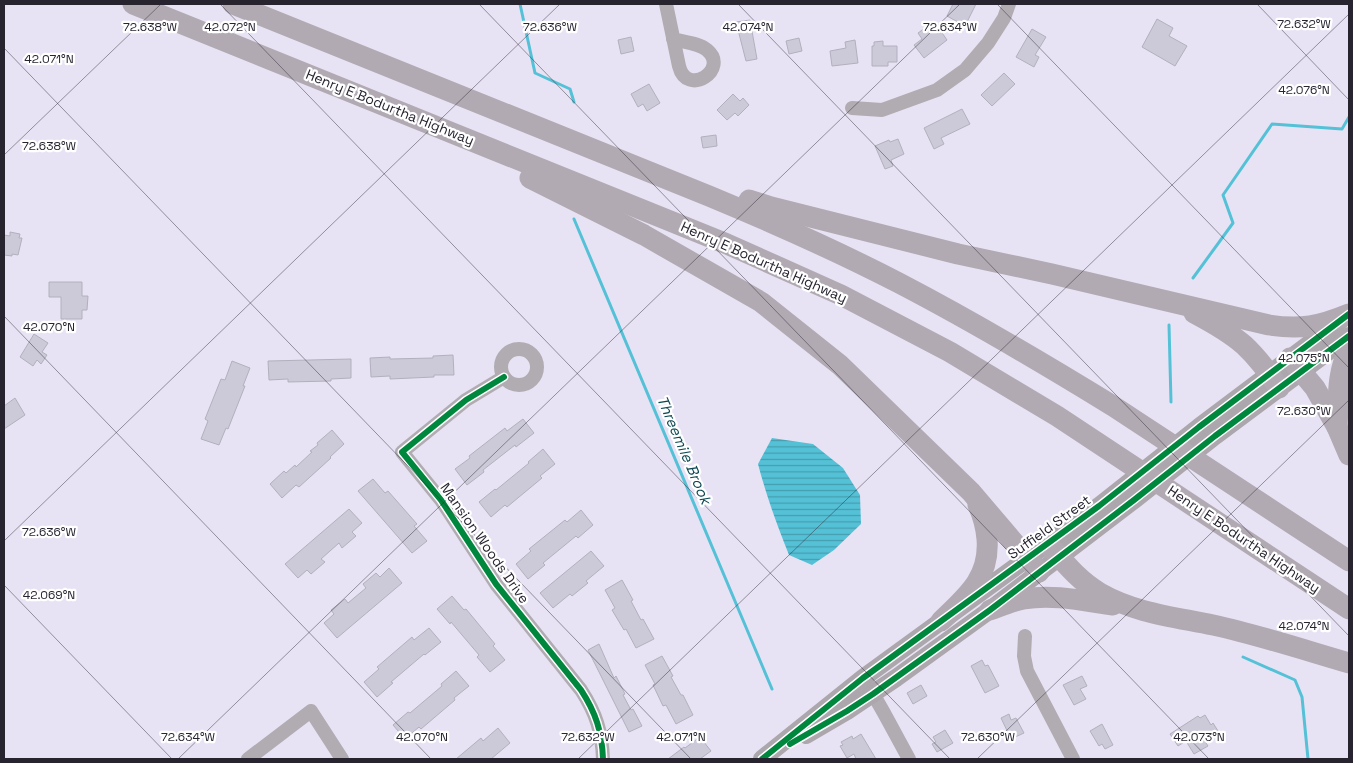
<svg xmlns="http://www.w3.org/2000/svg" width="1353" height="763" font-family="'Space Grotesk',sans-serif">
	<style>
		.water { fill: url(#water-rules) }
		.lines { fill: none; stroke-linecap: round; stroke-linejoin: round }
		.stream { stroke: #55c1d7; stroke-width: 3 }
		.building { fill: #cccad8; stroke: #b2b0be }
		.minor { stroke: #b1acb2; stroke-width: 14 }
		.major { stroke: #aca6ad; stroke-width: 18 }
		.highway { stroke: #b1aab3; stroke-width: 21 }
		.cycleway-casing { stroke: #fff; stroke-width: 9 }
		.cycleway { stroke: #00873e; stroke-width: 6 }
		.ticks { fill: none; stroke: #272430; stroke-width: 1; stroke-opacity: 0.45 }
		.labels { text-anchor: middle; stroke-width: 4.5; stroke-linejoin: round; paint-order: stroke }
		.street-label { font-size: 14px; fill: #272430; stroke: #fff }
		.water-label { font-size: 15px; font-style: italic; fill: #0c4952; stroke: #fff }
		.ticks-label { font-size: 12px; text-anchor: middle; fill: #272430; stroke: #fff; stroke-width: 4.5; stroke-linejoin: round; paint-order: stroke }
	</style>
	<defs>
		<pattern id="water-rules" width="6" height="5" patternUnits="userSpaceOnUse" patternTransform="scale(1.25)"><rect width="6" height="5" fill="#55c1d7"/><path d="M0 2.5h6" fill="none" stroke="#469daf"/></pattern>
	</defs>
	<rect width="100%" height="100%" fill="#e8e3f4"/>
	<path class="water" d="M772,438l41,6 30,24 17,27 1,29 -27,26 -22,15 -23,-10c-12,-30 -23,-60 -31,-91z"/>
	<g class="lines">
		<g class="stream">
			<polyline points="520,4 535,73 570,89 574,102"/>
			<polyline points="574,219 772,689"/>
			<polyline points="1193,278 1233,223 1223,195 1272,124 1342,129 1349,117"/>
			<polyline points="1169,325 1171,402"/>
			<polyline points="1243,657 1295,680 1302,697 1308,759"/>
		</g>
	</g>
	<g class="building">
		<polygon points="953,4 976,4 965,26 947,16"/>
		<polygon points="1157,19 1173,28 1169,36 1187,46 1175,66 1142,47"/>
		<polygon points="750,20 757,59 746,61 736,22"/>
		<polygon points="928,26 932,31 938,27 947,40 924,58 914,45 922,39 918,33"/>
		<polygon points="1032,29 1046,37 1035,55 1039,57 1034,67 1016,57"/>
		<polygon points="631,37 634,51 621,54 618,40"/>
		<polygon points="799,38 802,51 789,54 786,41"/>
		<polygon points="855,40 858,63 832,66 830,51 846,48 845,42"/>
		<polygon points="883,41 883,46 897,46 897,62 888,62 888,66 872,66 872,46 874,46 874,42"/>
		<polygon points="1004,73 1015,84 992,106 981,95"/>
		<polygon points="649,84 660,103 647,111 643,104 638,107 631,94"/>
		<polygon points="733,94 740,101 743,98 749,105 738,116 735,113 727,120 717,110"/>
		<polygon points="962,109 970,124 941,138 944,144 934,149 924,128"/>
		<polygon points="716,135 717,146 703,148 701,137"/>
		<polygon points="898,139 904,154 891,160 893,166 885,169 875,146 889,140 890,142"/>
		<polygon points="10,232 20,234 19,238 22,238 18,255 12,254 12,256 4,255 4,235 10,236"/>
		<polygon points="49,282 82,282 82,296 88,296 87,310 82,310 82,319 61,319 61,297 49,297"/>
		<polygon points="34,334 48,343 42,352 47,355 41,364 37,360 33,366 20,357"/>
		<polygon points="453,355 454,375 434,375 434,377 390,379 390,376 371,377 370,358 390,357 390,359 433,358 433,356"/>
		<polygon points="351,359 351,378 331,379 331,381 288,382 288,379 269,380 268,361"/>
		<polygon points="232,361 250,368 243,386 245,386 228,429 226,428 219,445 201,439 208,421 205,419 221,379 225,380"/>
		<polygon points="15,398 25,415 4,429 4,406"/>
		<polygon points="523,419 534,433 516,447 515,445 483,470 484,472 467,485 455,469 470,458 469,456 505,428 507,431"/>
		<polygon points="332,430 344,444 330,457 331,458 299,487 296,485 282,498 270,484 284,471 286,473 295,465 296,467 312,452 310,451 318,445 317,443"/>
		<polygon points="543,449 555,464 540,476 542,478 507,507 505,505 491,517 479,502 495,489 496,490 529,463 528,462"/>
		<polygon points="373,479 385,493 388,491 417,524 414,526 427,541 412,553 358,491"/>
		<polygon points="349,509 362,523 352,532 356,536 342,548 339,543 321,559 325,562 311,574 307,570 298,578 285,564"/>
		<polygon points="581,510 593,525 578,538 576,536 543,563 545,565 528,579 516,564 531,551 529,549 565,520 567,522"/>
		<polygon points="591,551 604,566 586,581 588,583 572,596 570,594 553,608 540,593"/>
		<polygon points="389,568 402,583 337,638 324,623 334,614 331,610 345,599 348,603 366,588 363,584 376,573 380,577"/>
		<polygon points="622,580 633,600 631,601 641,620 643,619 654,639 636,648 626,629 624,630 612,610 615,608 605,590"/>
		<polygon points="452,596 464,610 466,609 495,644 493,646 505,660 490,672 477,657 479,655 451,622 450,624 437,609"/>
		<polygon points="429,628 441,642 425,655 424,654 391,682 393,683 377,697 364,682 379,669 377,667 412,637 414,640"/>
		<polygon points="599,644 614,678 616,676 625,694 623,695 631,710 633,709 642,726 629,732 588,650"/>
		<polygon points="662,656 673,676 671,677 681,695 683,695 693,715 676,724 666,705 663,706 653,685 655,684 645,665"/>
		<polygon points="982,660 985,666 988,665 999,686 985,693 971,666"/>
		<polygon points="456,671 469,686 454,698 455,700 421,729 419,727 405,739 393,725 408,712 410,713 442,686 441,684"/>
		<polygon points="1082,676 1087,686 1080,689 1086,699 1074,705 1063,685"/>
		<polygon points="921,685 927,696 913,704 907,693"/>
		<polygon points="1009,714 1011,720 1016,718 1024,733 1011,739 1001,718"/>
		<polygon points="1205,715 1211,725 1213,723 1218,731 1204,740 1208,746 1194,754 1186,741 1178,746 1170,734 1198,716 1200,718"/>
		<polygon points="1102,724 1113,745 1105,749 1102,744 1099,746 1090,731"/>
		<polygon points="498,728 510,743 491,759 456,759 481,738 483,741"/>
		<polygon points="945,730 953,743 937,752 932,744 936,742 933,737"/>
		<polygon points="861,734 876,759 856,759 854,754 847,758 840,746 843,745 841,742 852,736 853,739"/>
		<polygon points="700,737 711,751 700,759 668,759 684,747 685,748"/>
	</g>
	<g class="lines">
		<g class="minor">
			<path d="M666,4l13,62c8,32 51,3 28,-16 -8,-7 -24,-8 -34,-11"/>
			<polyline points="852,108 882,110 937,90 965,70 988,43 1004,18 1009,4"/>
			<circle cx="519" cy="367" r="18"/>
			<path d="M504,377l-38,23 -64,52 39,48 55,84 85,106c15,23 21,42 22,69"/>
			<polyline points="1025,636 1024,656 1027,671 1073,759"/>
			<polyline points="868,685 884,713 909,759"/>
			<polyline points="248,759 311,711 342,759"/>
		</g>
		<g class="major">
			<polyline points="806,735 847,711 896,678 990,610 1134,500 1215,436 1349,336"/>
			<polyline points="762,759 863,678 1099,506 1199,427 1341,320"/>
		</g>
		<g class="highway">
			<polyline points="133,4 727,244 841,295 950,352 1057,416 1349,609"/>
			<path d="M233,4l476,192c65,27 128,55 190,87 73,38 144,80 214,123l236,155"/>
			<polyline points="530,178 644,235 761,302 840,365 971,492 1039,572"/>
			<path d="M749,200l22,7 187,47 94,20 217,51c32,5 51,1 80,-11"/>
			<path d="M1194,313c17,9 35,19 50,32 14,13 25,28 35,43"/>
			<polyline points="1290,358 1315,388 1337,427 1349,455"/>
			<path d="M1337,427c2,-28 -1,-52 12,-78"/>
			<path d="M1048,544c16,18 31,37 52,49 35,20 75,24 113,32 46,10 91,25 136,38"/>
			<path d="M990,610c11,-4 22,-9 34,-11 29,-5 60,2 89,6"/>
			<path d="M941,621c26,-25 49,-43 46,-82 -1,-12 -4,-23 -9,-34"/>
		</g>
		<g class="cycleway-casing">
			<g id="cycleway">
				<path d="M504,377l-38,23 -64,52 39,48 55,84 85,106c15,23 21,42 22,69"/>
				<polyline points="790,744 847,711 873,694 990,610 1134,500 1215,436 1349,336"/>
				<polyline points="762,759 863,678 1099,506 1199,427 1349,314"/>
			</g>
		</g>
		<use href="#cycleway" class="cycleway"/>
	</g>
	<path class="ticks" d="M220,4l730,755M479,4l730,755M738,4l611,632M997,4l352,364M1257,4l92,96M4,48l687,711M4,155l157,-151M4,316l427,443M4,541l556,-537M4,585l168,174M178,759l782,-755M578,759l771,-745M977,759l372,-359"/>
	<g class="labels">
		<g class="street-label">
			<text transform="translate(390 107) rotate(22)" y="5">Henry E Bodurtha Highway</text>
			<text transform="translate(764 262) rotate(24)" y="5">Henry E Bodurtha Highway</text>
			<text transform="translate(1049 527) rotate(-36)" y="5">Suffield Street</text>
			<text transform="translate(1244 539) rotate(34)" y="5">Henry E Bodurtha Highway</text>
			<text transform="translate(485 543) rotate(55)" y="5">Mansion Woods Drive</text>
		</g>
		<g class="water-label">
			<text transform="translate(684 450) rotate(67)" y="5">Threemile Brook</text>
		</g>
	</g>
	<g class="ticks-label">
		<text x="1304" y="28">72.632°W</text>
		<text x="150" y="31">72.638°W</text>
		<text x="550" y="31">72.636°W</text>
		<text x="950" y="31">72.634°W</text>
		<text x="230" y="31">42.072°N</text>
		<text x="748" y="31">42.074°N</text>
		<text x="49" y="63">42.071°N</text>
		<text x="1304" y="94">42.076°N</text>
		<text x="49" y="150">72.638°W</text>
		<text x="49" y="331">42.070°N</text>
		<text x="1304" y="362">42.075°N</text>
		<text x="1304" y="415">72.630°W</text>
		<text x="49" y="536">72.636°W</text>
		<text x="49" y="599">42.069°N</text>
		<text x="1304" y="630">42.074°N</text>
		<text x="422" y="741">42.070°N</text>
		<text x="681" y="741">42.071°N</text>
		<text x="1199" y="741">42.073°N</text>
		<text x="188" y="741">72.634°W</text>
		<text x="588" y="741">72.632°W</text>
		<text x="988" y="741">72.630°W</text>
	</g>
	<rect width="1353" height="763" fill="none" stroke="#272430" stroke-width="10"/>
</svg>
